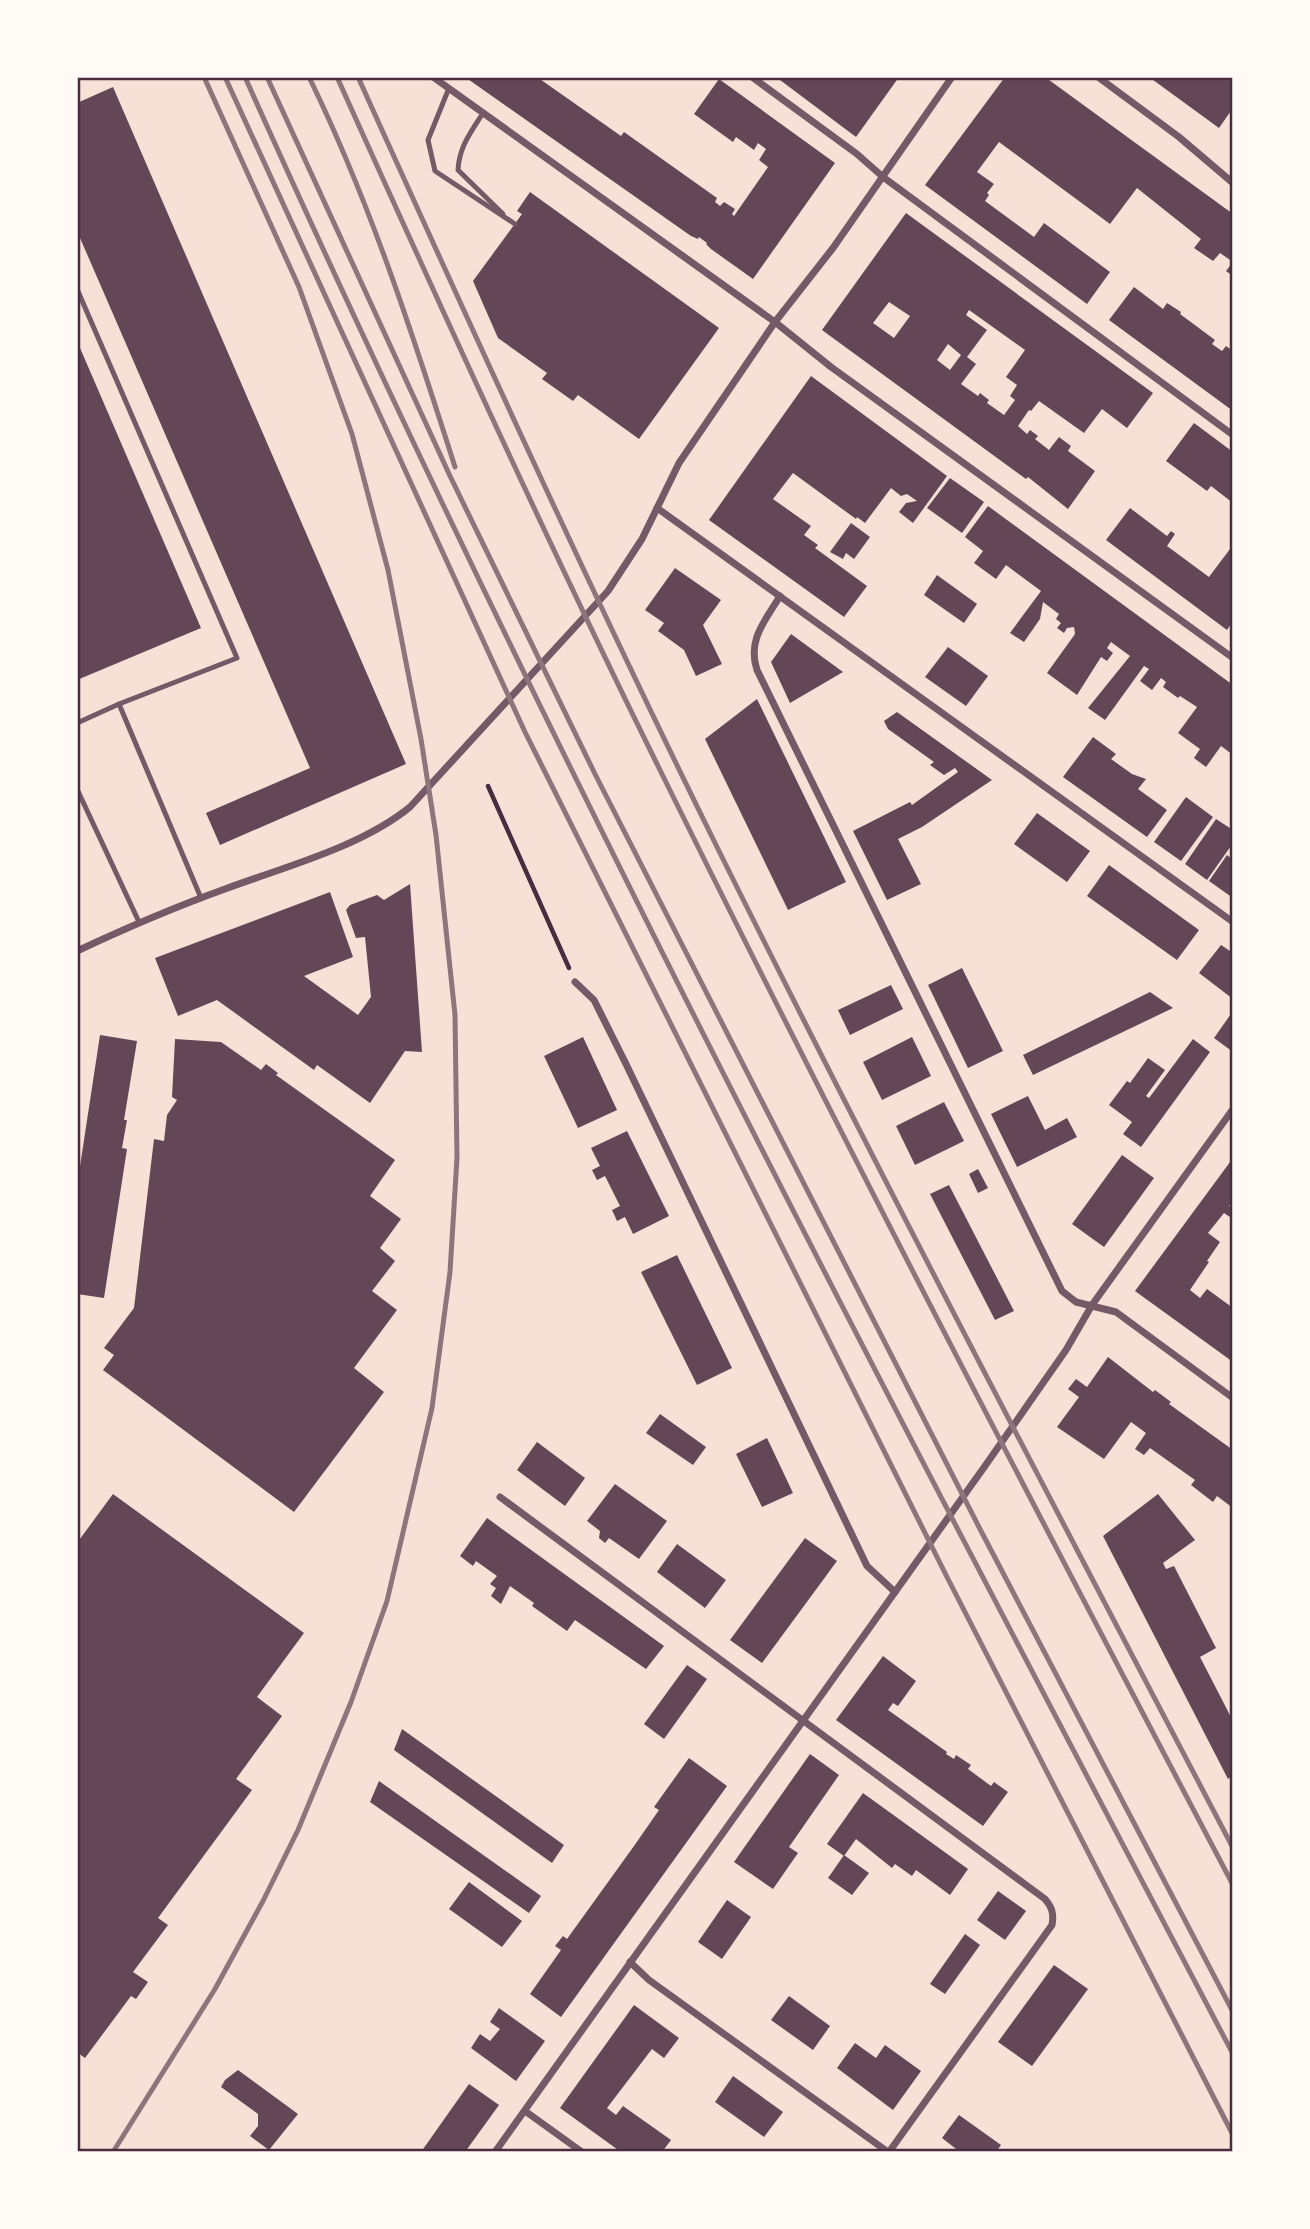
<svg xmlns="http://www.w3.org/2000/svg" width="1310" height="2229" font-family="'Public Sans',sans-serif">
	<style>
		.building { fill: #644757; fill-rule: evenodd }
		.lines { fill: none; stroke-linecap: round; stroke-linejoin: round }
		.path { stroke: #4a2c40; stroke-width: 4.5 }
		.service { stroke: #755966; stroke-width: 5 }
		.minor { stroke: #755966; stroke-width: 7 }
		.rail { stroke: #8f747c; stroke-width: 5 }
		.neatline { fill: none; stroke: #4a2c40; stroke-width: 2.5 }
	</style>
	<rect width="100%" height="100%" fill="#f7e1d7"/>
	<g class="building">
		<polygon points="465,77 537,77 621,136 624,132 717,198 715,202 720,206 724,202 735,209 732,214 734,216 768,167 759,160 766,149 758,143 754,150 736,137 733,142 694,114 719,79 835,163 753,279 711,249 706,244 707,243 699,237 698,239 691,236"/>
		<polygon points="776,77 899,77 856,137"/>
		<polygon points="1005,77 1045,77 1233,214 1233,276 1226,271 1233,262 1220,253 1213,261 1194,248 1201,239 1137,188 1110,224 999,142 977,172 994,184 987,193 989,195 985,201 1034,237 1044,223 1110,272 1087,304 925,185"/>
		<polygon points="1149,77 1232,77 1233,108 1219,128"/>
		<polygon points="113,87 406,764 220,845 206,813 310,768 77,231 77,103"/>
		<polygon points="530,192 719,328 639,439 578,395 573,401 542,379 547,373 498,338 473,281 522,214 517,211"/>
		<path d="M906,213l247,180 -26,35 -25,-19 -18,24 -45,-32 -8,10 -2,-1 -11,16 9,8 3,-4 8,6 -3,3 14,11 10,-13 12,9 -3,5 27,20 -27,38 -40,-32 -2,2 -204,-149zM889,302l21,14 -16,22 -21,-15zM969,310l56,40 -19,27 11,8 -7,11 5,4 -11,15 -17,-12 2,-3 -9,-7 -2,3 -17,-12 15,-20 -9,-7 20,-27 -21,-15zM948,344l13,11 -11,15 -13,-10z"/>
		<polygon points="1134,287 1163,309 1167,303 1181,312 1180,314 1215,340 1212,344 1222,351 1226,346 1233,351 1233,411 1109,320"/>
		<polygon points="77,341 201,628 77,680"/>
		<polygon points="811,376 947,476 913,523 899,512 906,503 917,501 907,494 901,496 891,488 865,523 857,517 856,519 793,473 773,499 811,526 804,535 818,545 815,548 867,586 844,617 709,520"/>
		<polygon points="1194,423 1233,452 1233,503 1211,486 1207,491 1166,461"/>
		<polygon points="950,478 984,502 962,533 927,508"/>
		<polygon points="988,506 1233,685 1233,755 1221,746 1206,767 1194,758 1200,749 1178,733 1197,707 1180,696 1178,698 1163,687 1166,682 1161,678 1152,690 1140,681 1149,669 1144,666 1105,720 1088,708 1130,656 1111,642 1107,648 1113,653 1107,661 1101,657 1077,695 1047,673 1075,634 1074,627 1067,628 1064,633 1057,628 1061,623 1056,619 1059,614 1043,602 1040,619 1024,642 1010,633 1041,591 1006,565 996,579 974,563 983,551 965,537"/>
		<polygon points="1130,508 1167,536 1171,531 1175,534 1167,546 1209,577 1233,545 1233,621 1227,630 1106,540"/>
		<polygon points="851,523 870,537 854,559 846,553 843,559 830,552"/>
		<polygon points="675,568 721,600 703,625 722,664 696,676 684,650 658,631 664,623 645,610"/>
		<polygon points="937,575 977,604 964,623 924,595"/>
		<polygon points="791,634 843,672 790,703 771,662"/>
		<polygon points="948,647 988,676 966,706 925,677"/>
		<polygon points="757,699 846,882 788,910 705,739"/>
		<polygon points="897,712 992,780 922,827 898,839 921,884 887,900 853,831 910,802 912,805 958,772 955,768 944,775 930,765 934,762 888,729 884,721"/>
		<polygon points="1093,737 1116,754 1111,759 1132,774 1146,779 1138,789 1167,810 1147,837 1063,777"/>
		<polygon points="1186,797 1213,817 1181,861 1154,842"/>
		<polygon points="1037,813 1090,851 1067,882 1014,844"/>
		<polygon points="1216,819 1233,830 1233,843 1207,880 1185,864"/>
		<polygon points="1227,855 1233,860 1233,898 1209,881"/>
		<polygon points="1109,865 1199,930 1177,960 1087,896"/>
		<polygon points="410,884 422,1052 405,1051 370,1103 317,1065 314,1070 217,1000 178,1016 155,958 330,892 353,957 304,976 358,1015 371,997 365,937 356,938 346,910 350,905 377,895 384,900"/>
		<polygon points="1221,945 1233,953 1233,999 1199,973"/>
		<polygon points="962,968 1003,1051 968,1068 928,985"/>
		<polygon points="891,985 903,1009 850,1035 838,1010"/>
		<polygon points="1150,992 1173,1008 1033,1075 1023,1055"/>
		<polygon points="1233,1011 1233,1052 1214,1038"/>
		<polygon points="100,1035 137,1041 124,1120 127,1120 122,1148 127,1149 104,1298 77,1294 77,1186"/>
		<polygon points="583,1037 617,1110 578,1128 544,1056"/>
		<polygon points="912,1037 931,1076 882,1100 863,1062"/>
		<polygon points="175,1039 221,1042 261,1070 266,1064 278,1073 276,1075 395,1160 370,1196 401,1219 380,1248 395,1261 372,1291 397,1310 354,1368 384,1392 294,1512 103,1370 114,1355 104,1348 134,1308 154,1139 164,1141 167,1115 177,1100 172,1097"/>
		<polygon points="1193,1039 1210,1052 1141,1147 1123,1134 1132,1122 1109,1105 1127,1081 1130,1083 1148,1058 1165,1070 1146,1096 1149,1098"/>
		<polygon points="1028,1096 1045,1130 1067,1118 1077,1137 1017,1167 991,1114"/>
		<polygon points="944,1102 964,1141 915,1165 896,1126"/>
		<polygon points="627,1131 669,1216 633,1234 625,1217 617,1221 612,1210 620,1206 605,1176 597,1180 592,1170 600,1166 591,1148"/>
		<polygon points="1122,1155 1154,1178 1104,1247 1072,1224"/>
		<polygon points="1233,1158 1233,1200 1229,1206 1233,1209 1233,1219 1224,1213 1208,1233 1220,1242 1207,1261 1209,1262 1190,1290 1200,1298 1207,1289 1233,1308 1233,1362 1135,1291"/>
		<polygon points="978,1169 988,1188 978,1193 969,1174"/>
		<polygon points="949,1185 1014,1311 995,1320 930,1194"/>
		<polygon points="677,1255 732,1368 697,1385 641,1272"/>
		<polygon points="1108,1357 1153,1392 1155,1390 1171,1402 1169,1404 1233,1450 1233,1508 1217,1496 1213,1502 1191,1485 1195,1480 1150,1448 1144,1455 1135,1449 1146,1433 1131,1422 1104,1459 1057,1427 1079,1397 1068,1389 1076,1379 1087,1387"/>
		<polygon points="660,1414 706,1447 693,1465 646,1433"/>
		<polygon points="767,1438 793,1493 762,1507 736,1454"/>
		<polygon points="537,1442 585,1478 565,1506 517,1470"/>
		<polygon points="615,1484 667,1521 639,1559 609,1538 605,1543 599,1538 600,1531 587,1521"/>
		<polygon points="113,1494 304,1633 257,1697 282,1716 236,1779 252,1790 158,1918 168,1925 133,1972 148,1982 136,1999 131,1996 85,2058 77,2052 77,1543"/>
		<polygon points="1158,1494 1195,1540 1163,1563 1166,1569 1174,1566 1216,1648 1200,1657 1233,1721 1233,1776 1228,1779 1103,1536"/>
		<polygon points="487,1518 664,1646 646,1669 575,1620 567,1631 532,1606 534,1603 510,1586 501,1604 491,1596 496,1588 490,1584 497,1576 476,1561 473,1566 460,1556"/>
		<polygon points="805,1538 837,1561 762,1663 730,1640"/>
		<polygon points="677,1544 726,1580 705,1608 657,1572"/>
		<polygon points="883,1656 916,1681 898,1706 893,1703 888,1710 947,1752 946,1754 954,1759 956,1755 971,1765 968,1769 991,1786 994,1782 1008,1792 983,1826 836,1720"/>
		<polygon points="687,1665 707,1679 664,1739 644,1724"/>
		<polygon points="402,1729 564,1845 552,1863 394,1750"/>
		<polygon points="810,1754 839,1775 789,1847 798,1853 773,1889 734,1862"/>
		<polygon points="689,1758 727,1786 561,2017 530,1994 561,1950 555,1946 563,1936 567,1939 634,1846 659,1810 654,1807"/>
		<polygon points="379,1781 541,1896 529,1913 370,1802"/>
		<polygon points="863,1793 968,1869 950,1895 916,1870 912,1876 895,1864 892,1868 856,1839 844,1856 827,1844"/>
		<polygon points="844,1855 869,1873 852,1895 828,1878"/>
		<polygon points="469,1882 522,1921 502,1947 449,1909"/>
		<polygon points="998,1891 1026,1911 1005,1940 977,1920"/>
		<polygon points="727,1900 751,1917 722,1959 698,1942"/>
		<polygon points="965,1934 980,1945 945,1994 930,1984"/>
		<polygon points="1054,1965 1088,1989 1032,2066 998,2042"/>
		<polygon points="789,1996 830,2026 813,2050 771,2020"/>
		<polygon points="634,2005 679,2038 664,2058 652,2049 607,2108 616,2115 623,2106 671,2140 662,2152 621,2152 560,2108"/>
		<polygon points="499,2008 545,2041 516,2081 471,2048 480,2034 490,2041 500,2029 490,2022"/>
		<polygon points="855,2043 876,2058 885,2045 921,2071 893,2110 837,2068"/>
		<polygon points="238,2070 298,2114 269,2150 250,2136 258,2126 258,2114 221,2087 225,2080"/>
		<polygon points="733,2076 783,2112 764,2137 715,2102"/>
		<polygon points="469,2084 499,2105 465,2152 421,2152"/>
		<polygon points="959,2115 1001,2145 996,2152 960,2152 942,2138"/>
	</g>
	<g class="lines">
		<polyline class="path" points="488,786 569,968"/>
		<g class="service">
			<polyline points="449,88 428,140 435,171 515,224"/>
			<path d="M483,113c-12,19 -24,34 -25,57l45,44"/>
			<polyline points="77,289 237,658 119,704 201,898"/>
			<polyline points="77,723 119,704"/>
			<polyline points="77,789 139,922"/>
		</g>
		<g class="minor">
			<polyline points="433,77 775,322 831,367 1233,658"/>
			<polyline points="752,77 857,154 883,177 1233,435"/>
			<polyline points="1098,77 1179,137 1233,183"/>
			<polyline points="657,508 1233,922"/>
			<path d="M780,596c-15,25 -33,44 -23,74l305,621 14,11 40,10 117,86"/>
			<path d="M77,951c49,-23 98,-44 148,-62 59,-22 136,-42 185,-82l198,-216 34,-52 37,-76 96,-141 58,-74 119,-171"/>
			<polyline points="575,982 594,1000 626,1064 867,1566 895,1592"/>
			<path d="M500,1497l545,402c7,8 9,15 7,26l-163,227"/>
			<polyline points="630,1962 649,1980 888,2152"/>
			<polyline points="525,2111 582,2152"/>
			<polyline points="495,2152 985,1466 1066,1350 1092,1305 1233,1109"/>
		</g>
		<g class="rail">
			<polyline points="225,77 525,732 947,1577 1233,2135"/>
			<path d="M245,77c301,673 645,1325 988,1977"/>
			<polyline points="267,77 450,476 595,774 981,1531 1233,2012"/>
			<path d="M309,77c61,125 104,258 146,390"/>
			<path d="M337,77c104,231 209,462 321,689 185,376 380,748 575,1119"/>
			<path d="M358,77c117,259 235,519 361,774 166,335 341,666 514,997"/>
			<polyline points="113,2152 215,1989 263,1901 298,1830 351,1702 387,1601 432,1408 450,1272 457,1158 455,1015 436,835 421,739 388,570 352,434 299,287 204,77"/>
		</g>
	</g>
	<rect width="1310" height="2229" fill="none" stroke="#fffaf5" stroke-width="158"/>
	<rect x="79" y="79" width="1152" height="2071" class="neatline"/>
</svg>
